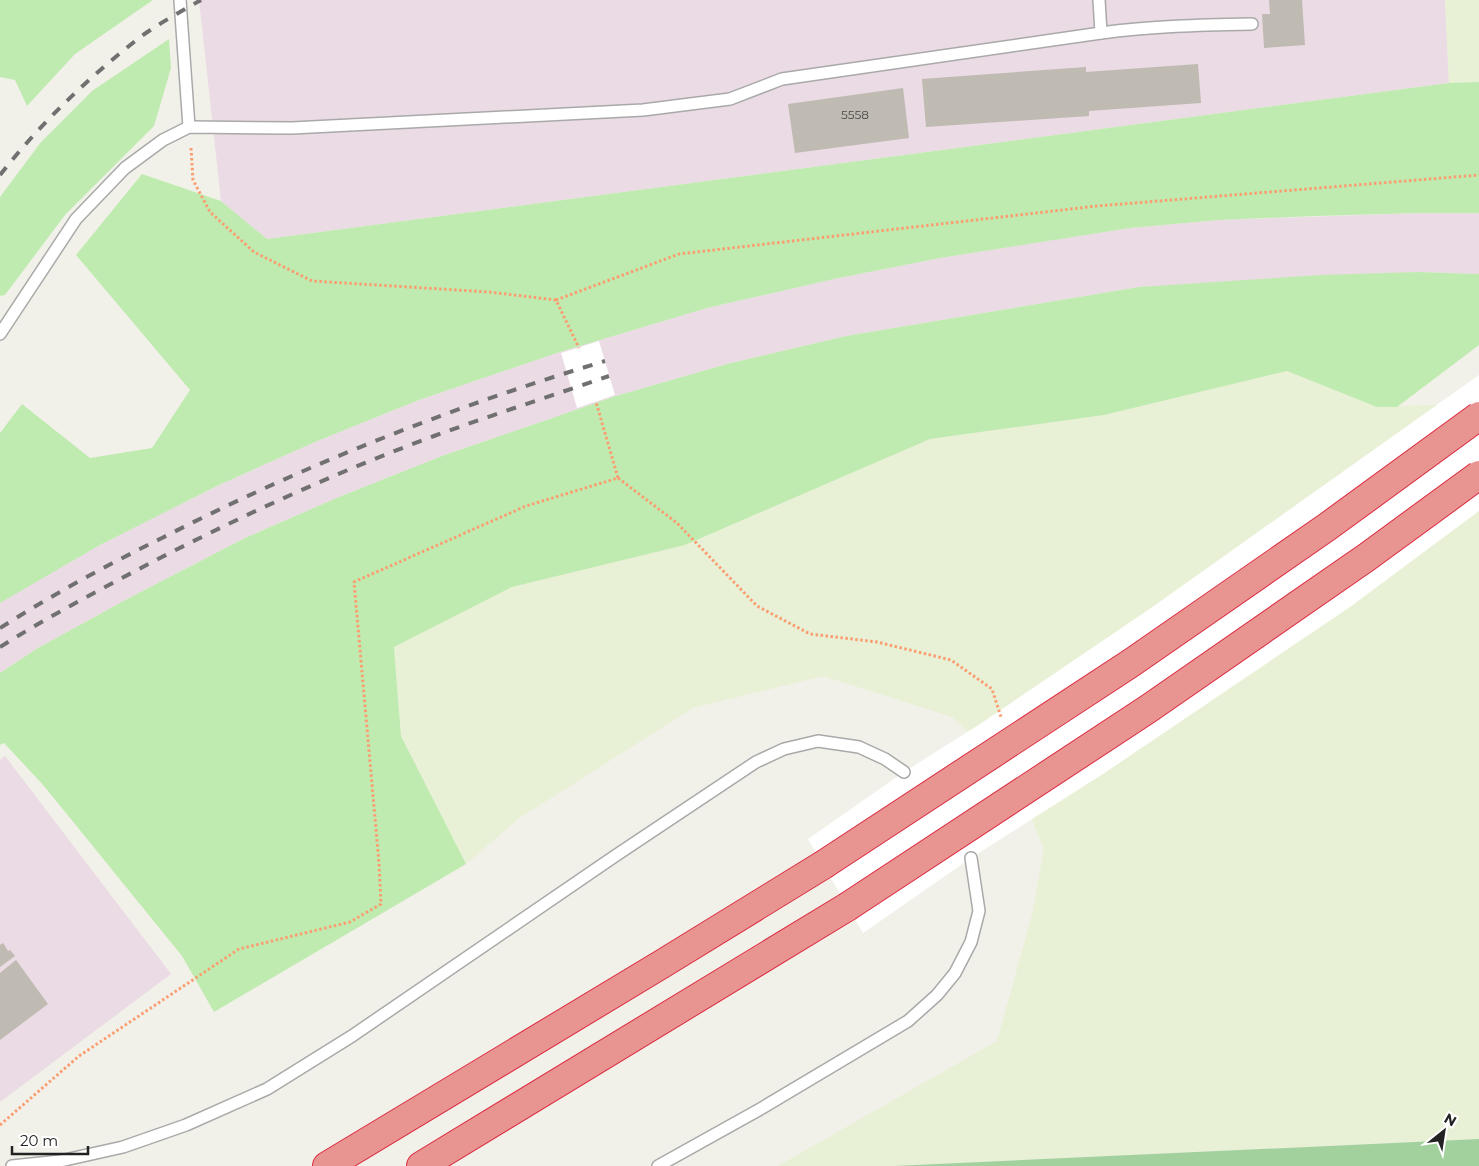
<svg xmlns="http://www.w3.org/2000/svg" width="1479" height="1166" font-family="Montserrat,sans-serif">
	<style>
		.industrial { fill: #ebdbe4 }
		.farmland { fill: #e8f0d5 }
		.grass { fill: #c0ebb0 }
		.forest { fill: #a2d19e }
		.pier { fill: #fff }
		.building { fill: #bfbab2 }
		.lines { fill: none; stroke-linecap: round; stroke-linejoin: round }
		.lane-casing { stroke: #a9a9a9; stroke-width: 14 }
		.highway-casing { stroke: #db2a40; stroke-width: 30 }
		.path { stroke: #fa9e72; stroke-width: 3; stroke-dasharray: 2.5 2.5; stroke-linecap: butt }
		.lane { stroke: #fff; stroke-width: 11 }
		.highway { stroke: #e89592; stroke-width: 28 }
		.rail { stroke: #707070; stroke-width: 4; stroke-dasharray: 10 10; stroke-linecap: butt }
		.highway-bridge-casing { stroke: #db2a40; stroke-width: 30; stroke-linecap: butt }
		.highway-bridge { stroke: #e89592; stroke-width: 28 }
		.labels { text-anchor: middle; stroke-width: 4; stroke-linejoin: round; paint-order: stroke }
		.number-label { font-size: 12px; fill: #494846 }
	</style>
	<rect width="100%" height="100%" fill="#f2f1e9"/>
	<g class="industrial">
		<polygon points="199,0 1445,0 1449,83 267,239 221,201"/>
		<polygon points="1418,213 1479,213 1479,274 1418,272 1139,287 846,336 727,364 616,396 442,456 339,497 245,538 129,598 38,648 0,673 0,603 11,596 100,545 219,485 315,442 419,400 560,352 707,308 834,279 940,258 1027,244 1130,228 1219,220"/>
		<polygon points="5,756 171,974 0,1102 0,760"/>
	</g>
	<g class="farmland">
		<polygon points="1445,0 1479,0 1479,82 1449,83"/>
		<polygon points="1287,371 1377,407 1479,403 1479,1139 894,1166 778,1166 997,1041 1032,915 1044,849 1012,772 952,717 823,676 693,708 518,819 466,864 401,736 394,647 512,587 685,545 930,439 1104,415"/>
	</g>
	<g class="grass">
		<polygon points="0,0 153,0 75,54 27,106 15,80 0,77"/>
		<polygon points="169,39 171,68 154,126 65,215 5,295 0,296 0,197 41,142 92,91"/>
		<polygon points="1479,82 1479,213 1418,213 1317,216 1219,220 1130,228 940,258 834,279 707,308 560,352 419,400 315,442 219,485 100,545 0,603 0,433 22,404 90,458 152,448 190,390 76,255 142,174 221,201 267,239 1449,83"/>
		<polygon points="1418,272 1479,274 1479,345 1397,407 1377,407 1287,371 1104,415 930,439 685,545 512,587 394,647 401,736 466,864 214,1012 182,956 44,786 4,743 0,745 0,673 38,648 129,598 245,538 339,497 442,456 616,396 727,364 846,336 1139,287 1320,275"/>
	</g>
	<polygon class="forest" points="1479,1139 1479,1166 894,1166"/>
	<g class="pier">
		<polygon points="599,341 615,395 577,408 561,353"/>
		<polygon points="1479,375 1479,511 1350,607 1103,774 971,858 863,933 808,839 904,772 977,726 1151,608"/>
	</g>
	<g class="building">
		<polygon points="1269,0 1302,0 1305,45 1264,48 1262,14 1270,14"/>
		<polygon points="1198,64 1201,103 1089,111 1089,116 926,127 922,79 1086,67 1086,72"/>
		<polygon points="903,88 909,138 795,153 788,104"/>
		<polygon points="3,943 8,951 10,950 15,956 0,967 0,945"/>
		<polygon points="16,960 48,1004 0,1040 0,973"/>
	</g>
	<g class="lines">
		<g class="lane-casing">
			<g id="lane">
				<polyline points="180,0 189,127"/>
				<polyline points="1099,0 1101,33"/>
				<path d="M0,334l76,-115 49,-51 38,-28 26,-13 103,1 351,-18 87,-11 52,-20 319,-46c51,-7 100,-8 151,-9"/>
				<polyline points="12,1166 60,1161 123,1147 186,1125 267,1089 352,1036 615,856 756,762 784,749 818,741 859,747 885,759 904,772"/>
				<polyline points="658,1166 762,1108 908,1021 937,995 955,973 971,942 979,911 971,858"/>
			</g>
		</g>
		<g class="highway-casing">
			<g id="highway">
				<polyline points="327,1166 662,964 823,865"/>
				<polyline points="421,1166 847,907"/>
			</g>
		</g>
		<g class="path">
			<polyline points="191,148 193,180 210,212 254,252 312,281 489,292 556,300 579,348"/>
			<polyline points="556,300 679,254 1097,206 1479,175"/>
			<polyline points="618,478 677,523 757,606 810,634 877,642 951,660 992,689 1001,717"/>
			<polyline points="0,1125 79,1056 239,949 350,922 381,904 379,863 354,582 526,506 618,478 596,402"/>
		</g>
		<use href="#lane" class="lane"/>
		<use href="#highway" class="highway"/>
		<g class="rail">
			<path d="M0,175c40,-51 88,-97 139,-137 19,-14 41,-26 62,-38"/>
			<path d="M0,628c52,-33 107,-63 162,-90 142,-73 290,-131 443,-177"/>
			<path d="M0,647c51,-32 105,-60 158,-88 90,-46 181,-88 276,-123 58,-21 117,-40 175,-60"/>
		</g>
		<g class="highway-bridge-casing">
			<g id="highway-bridge">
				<polyline points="823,865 1131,663 1327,527 1479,416"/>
				<polyline points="847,907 1148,709 1367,557 1479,475"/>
			</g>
		</g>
		<use href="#highway-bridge" class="highway-bridge"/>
	</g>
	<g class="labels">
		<g class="number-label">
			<text x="855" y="119">5558</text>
		</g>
	</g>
	<g transform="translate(1444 1131) rotate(30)" stroke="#ffffff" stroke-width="4" paint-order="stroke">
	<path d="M0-4L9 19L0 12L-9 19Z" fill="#222222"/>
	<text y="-8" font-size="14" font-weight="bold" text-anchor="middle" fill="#222222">N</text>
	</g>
	<path d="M12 1146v8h76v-8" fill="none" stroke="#222222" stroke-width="2.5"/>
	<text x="20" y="1146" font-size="15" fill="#222222" stroke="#ffffff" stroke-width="4" paint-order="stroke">20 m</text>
</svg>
